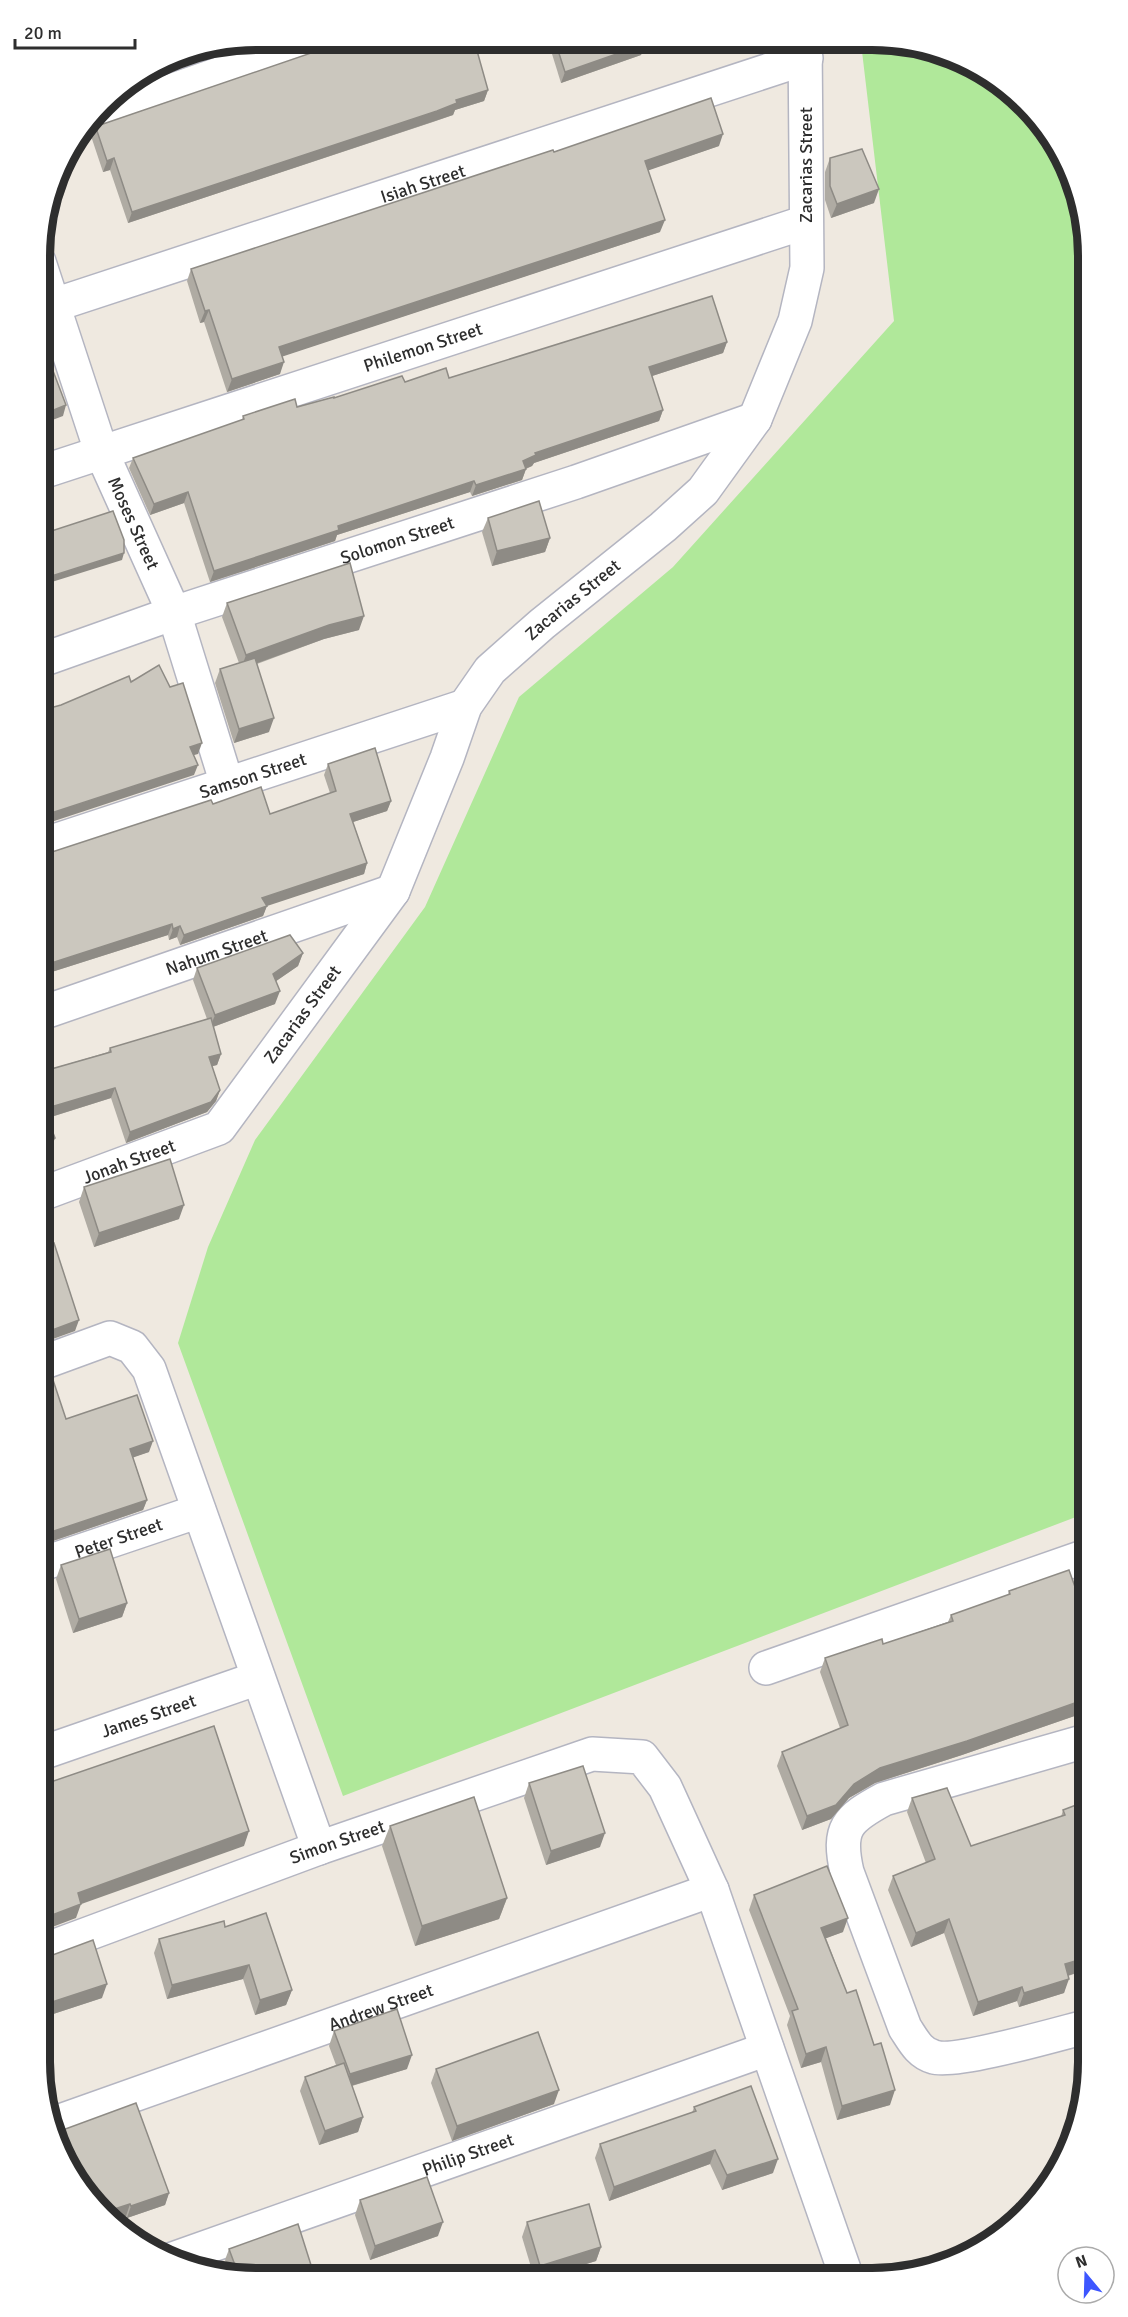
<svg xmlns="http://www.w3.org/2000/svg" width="1128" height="2317" font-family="Signika,sans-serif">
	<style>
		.green { fill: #b0e89a }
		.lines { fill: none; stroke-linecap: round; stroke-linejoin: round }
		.street-casing { stroke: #b4b5c1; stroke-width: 36 }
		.street { stroke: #fff; stroke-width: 33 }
		.wall { fill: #afaba3 }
		.shaded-wall { fill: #8e8b85 }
		.building { fill: #cbc7be; stroke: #8e8b85; stroke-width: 1.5 }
		.labels { text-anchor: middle; stroke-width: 4.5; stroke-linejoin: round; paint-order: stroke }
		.street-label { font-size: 18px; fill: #2e2e2e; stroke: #fff }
		.rim { fill: none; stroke: #2e2e2e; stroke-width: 8 }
	</style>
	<rect width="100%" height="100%" fill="#efe9e0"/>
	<polygon class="green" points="861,43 915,43 1016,93 1078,186 1089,255 1089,1512 343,1796 178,1343 208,1247 255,1140 425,907 519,697 673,567 894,321"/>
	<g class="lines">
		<g class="street-casing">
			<g id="street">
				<polyline points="93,118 319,39"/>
				<path id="s1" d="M39,262l62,189 73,162 53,171"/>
				<path id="s2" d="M39,310l767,-252"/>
				<path id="s3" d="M39,473l767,-251"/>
				<path id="s4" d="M39,661l135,-48 402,-131 179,-63"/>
				<path id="s5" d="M39,846l426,-140"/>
				<path id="s6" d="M39,1014l354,-123"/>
				<path id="s7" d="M39,1195l180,-67 174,-237 54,-133 18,-52 25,-36 52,-46 121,-97 40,-36 52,-72 40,-98 12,-53 -2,-226"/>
				<polyline points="39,1364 110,1338 132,1347 149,1369 319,1848"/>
				<path id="s8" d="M39,1565l160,-54"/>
				<polyline points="766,1668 1089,1555"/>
				<path id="s9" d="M39,1754l219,-76"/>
				<path id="s10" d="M39,1952l280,-104 273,-94 50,3 23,30 47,103 135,388"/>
				<path d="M1089,2026c-28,7 -134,38 -155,31 -15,-4 -21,-17 -29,-29l-58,-156c-10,-44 0,-53 37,-73l205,-59"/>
				<path id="s11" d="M49,2125l663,-235"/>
				<path id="s12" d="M170,2260l597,-211"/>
			</g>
		</g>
		<use href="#street" class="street"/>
	</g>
	<g class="wall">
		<polygon points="349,40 498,41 476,48 488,90 484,101 455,110 453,115 433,122 128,223 110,170 103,172 91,136 95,125 103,124"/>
		<polygon points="548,41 644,41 645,44 641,55 561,83"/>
		<polygon points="719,146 648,170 660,232 282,356 280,374 227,392 204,322 200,323 187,281 191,269 554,152"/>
		<polygon points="830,158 874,203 831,218 825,200 825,172"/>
		<polygon points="727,342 723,353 652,376 663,410 659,421 534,463 532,466 526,469 522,480 472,496 470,492 337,535 335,541 210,582 184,503 150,515 129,468 133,458 242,420 243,416 297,407 405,382 449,378"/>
		<polygon points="488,518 550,538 545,552 492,566 482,532"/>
		<polygon points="227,603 359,630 324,639 257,664 269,732 234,743 215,683 220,669 239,663 222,617"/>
		<polygon points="328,764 391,801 387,811 353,822 367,863 364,874 267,905 263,916 180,945 177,937 169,940 168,935 39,976 39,853 49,853 213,804 270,814 330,793 324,775"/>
		<polygon points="303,953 298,966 276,981 275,1004 213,1027 221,1054 217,1065 212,1066 220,1090 216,1101 207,1112 126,1143 111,1098 48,1118 55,1138 51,1148 39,1152 44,1071 108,1052 110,1048 207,1019 193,980 197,968"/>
		<polygon points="84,1187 179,1219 94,1247 79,1202"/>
		<polygon points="66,1419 149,1452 133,1457 147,1500 143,1510 44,1544 41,1535"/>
		<polygon points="61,1565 127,1603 122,1617 73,1633 56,1579"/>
		<polygon points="1009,1591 1089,1626 1089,1711 962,1755 875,1783 849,1798 831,1819 802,1830 777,1766 782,1752 840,1728 820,1672 825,1658 883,1644 948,1622 951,1615 1008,1595"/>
		<polygon points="529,1783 600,1847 546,1865 524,1798"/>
		<polygon points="912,1798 971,1846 1061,1817 1063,1810 1089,1800 1089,1969 1068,1976 1064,1993 1019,2007 1017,2001 973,2016 944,1933 911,1947 888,1890 893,1876 926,1863 907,1812"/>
		<polygon points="390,1826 507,1898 499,1919 415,1946 382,1846"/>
		<polygon points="754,1895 843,1932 826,1938 890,2105 837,2120 821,2062 801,2068 787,2025 790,2016 749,1910"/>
		<polygon points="225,1927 292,1990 286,2005 255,2015 243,1979 167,1999 154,1953 159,1939"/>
		<polygon points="39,1955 102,1998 44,2017 39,2003"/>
		<polygon points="334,2031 407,2069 352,2086 363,2117 358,2132 319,2145 300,2091 305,2077 336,2065 329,2046"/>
		<polygon points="436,2069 554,2104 452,2141 431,2083"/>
		<polygon points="694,2107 773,2173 722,2190 710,2164 609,2201 595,2158 600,2144 692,2113"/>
		<polygon points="50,2131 169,2193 165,2205 127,2218 126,2216"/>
		<polygon points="360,2200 438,2236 370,2260 355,2215"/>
		<polygon points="527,2222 601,2247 596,2261 544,2277 534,2277 522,2237"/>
		<polygon points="229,2249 311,2265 307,2276 231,2276 225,2260"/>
	</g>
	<g class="shaded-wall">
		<polygon points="255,39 262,39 118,89 164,61 190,52"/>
		<polygon points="473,40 498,41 469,50"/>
		<polygon points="645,44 641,55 561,83 565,72"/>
		<polygon points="488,90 484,101 455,110 453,115 128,223 132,212 456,100"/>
		<polygon points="723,134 719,146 641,173 645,161"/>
		<polygon points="114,158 110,170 103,172 107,161"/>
		<polygon points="879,189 874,203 831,218 837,204"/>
		<polygon points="665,220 660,232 275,359 279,347"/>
		<polygon points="209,310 204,322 200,323 205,311"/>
		<polygon points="727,342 723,353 646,378 649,367"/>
		<polygon points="284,362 280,374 227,392 232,379"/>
		<polygon points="66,405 63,416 39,425 39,416"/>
		<polygon points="663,410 659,421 534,463 532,466 522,470 526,469 522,480 472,496 476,485 523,461 535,453"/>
		<polygon points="474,481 470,492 337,535 335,541 210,582 214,571 338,526"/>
		<polygon points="188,492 184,503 150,515 154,504"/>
		<polygon points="550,538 545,552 492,566 497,551"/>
		<polygon points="124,553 122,560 39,586 39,580"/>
		<polygon points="364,616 359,630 324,639 241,669 246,655 329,625"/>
		<polygon points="274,718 269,732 234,743 239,729"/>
		<polygon points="202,743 198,754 187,757 190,747"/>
		<polygon points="198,765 194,775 39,826 39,817"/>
		<polygon points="391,801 387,811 347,824 350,814"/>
		<polygon points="367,863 364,874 258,909 262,898"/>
		<polygon points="267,906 263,916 180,945 184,935"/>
		<polygon points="172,924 168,935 39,976 39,967"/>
		<polygon points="180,926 177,937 169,940 173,929"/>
		<polygon points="303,953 298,966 269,986 273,974"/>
		<polygon points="280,991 275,1004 210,1028 215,1015"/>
		<polygon points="221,1054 217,1065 205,1068 209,1057"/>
		<polygon points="115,1088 111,1098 41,1120 44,1109"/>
		<polygon points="220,1090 216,1101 207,1112 126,1143 130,1132"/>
		<polygon points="55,1138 51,1148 39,1152 39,1143"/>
		<polygon points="184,1205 179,1219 94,1247 99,1233"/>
		<polygon points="79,1320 75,1331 39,1344 39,1335"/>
		<polygon points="153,1441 149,1452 126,1460 130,1449"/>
		<polygon points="147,1500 143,1510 44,1544 48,1533"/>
		<polygon points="45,1525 41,1535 39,1536 39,1527"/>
		<polygon points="127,1603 122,1617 73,1633 79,1619"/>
		<polygon points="1089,1698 1089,1711 962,1755 875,1783 849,1798 831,1819 802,1830 807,1816 854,1784 880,1768"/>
		<polygon points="249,1831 244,1846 73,1907 78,1893"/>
		<polygon points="605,1833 600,1847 546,1865 551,1851"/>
		<polygon points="507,1898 499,1919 415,1946 422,1926"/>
		<polygon points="81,1904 76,1918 39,1932 39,1920"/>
		<polygon points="848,1918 843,1932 816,1942 821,1928"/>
		<polygon points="949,1919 944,1933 911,1947 916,1933"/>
		<polygon points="1089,1957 1089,1969 1060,1978 1065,1964"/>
		<polygon points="249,1965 243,1979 167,1999 172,1985"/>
		<polygon points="1069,1979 1064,1993 1019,2007 1024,1993"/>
		<polygon points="107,1984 102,1998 44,2017 49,2003"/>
		<polygon points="1022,1987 1017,2001 973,2016 978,2002"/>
		<polygon points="292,1990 286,2005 255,2015 260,2000"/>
		<polygon points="826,2047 821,2062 801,2068 806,2054"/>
		<polygon points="412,2055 407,2069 344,2088 350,2074"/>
		<polygon points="559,2090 554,2104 452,2141 457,2126"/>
		<polygon points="895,2090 890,2105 837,2120 842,2106"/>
		<polygon points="363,2117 358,2132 319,2145 325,2131"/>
		<polygon points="715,2150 710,2164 609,2201 614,2187"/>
		<polygon points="778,2159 773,2173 722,2190 727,2175"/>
		<polygon points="169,2193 165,2205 127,2218 131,2206"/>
		<polygon points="130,2204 126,2216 111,2221 105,2212"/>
		<polygon points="443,2222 438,2236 370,2260 375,2246"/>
		<polygon points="601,2247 596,2261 544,2277 536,2277 540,2266"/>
		<polygon points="311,2265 307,2276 275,2276"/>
	</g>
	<g class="building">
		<polygon points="349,40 474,40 488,90 456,100 457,103 437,111 132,212 114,158 107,161 95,125 103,124"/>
		<polygon points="555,41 644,41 645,44 565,72"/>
		<polygon points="190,52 164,61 173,55"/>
		<polygon points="711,98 723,134 645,161 665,220 279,347 284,362 232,379 209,310 205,311 191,269 553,150 554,152"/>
		<polygon points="862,149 879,189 837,204 830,186 830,158"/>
		<polygon points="712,296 727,342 649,367 663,410 535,453 536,455 523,461 526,469 476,485 474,481 338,526 339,530 214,571 188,492 154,504 133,458 244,419 243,416 295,399 297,407 334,397 334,398 402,376 405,382 446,368 449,378"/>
		<polygon points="39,334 66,405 39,416"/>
		<polygon points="539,501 550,538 497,551 488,518"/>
		<polygon points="113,511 124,540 124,553 39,580 39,535"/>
		<polygon points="350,563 364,616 329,625 246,655 227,603"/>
		<polygon points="255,658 274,718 239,729 220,669"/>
		<polygon points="159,665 170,687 183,683 202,743 190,747 198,765 39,817 39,711 61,705 129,676 131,682"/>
		<polygon points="375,748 391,801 350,814 367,863 262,898 267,906 184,935 180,926 173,929 172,924 39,967 39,853 49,853 211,800 213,804 261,787 270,814 336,791 328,764"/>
		<polygon points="290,935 303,953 273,974 280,991 215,1015 197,968"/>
		<polygon points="211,1018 221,1054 209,1057 220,1090 211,1102 130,1132 115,1088 44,1109 55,1138 39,1143 39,1059 44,1071 111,1052 110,1048"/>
		<polygon points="170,1159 184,1205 99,1233 84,1187"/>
		<polygon points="54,1243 79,1320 39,1335 39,1247"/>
		<polygon points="50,1371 66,1419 137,1395 153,1441 130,1449 147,1500 48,1533 45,1525 39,1527 39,1372"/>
		<polygon points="110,1549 127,1603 79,1619 61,1565"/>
		<polygon points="1069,1570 1089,1626 1089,1638 1088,1639 1089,1642 1089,1698 967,1741 880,1768 854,1784 836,1805 807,1816 782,1752 848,1725 825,1658 882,1639 883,1644 953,1621 951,1615 1010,1594 1009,1591"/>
		<polygon points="214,1726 249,1831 78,1893 81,1904 39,1920 39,1786"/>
		<polygon points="583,1766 605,1833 551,1851 529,1783"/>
		<polygon points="947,1788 971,1846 1065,1815 1063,1810 1089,1800 1089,1957 1065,1964 1069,1979 1024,1993 1022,1987 978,2002 949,1919 916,1933 893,1876 935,1859 912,1798"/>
		<polygon points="474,1797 507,1898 422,1926 390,1826"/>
		<polygon points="827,1866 848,1918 821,1928 847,1993 856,1990 874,2045 881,2043 895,2090 842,2106 826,2047 806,2054 792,2011 798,2009 754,1895"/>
		<polygon points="266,1913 292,1990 260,2000 249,1965 172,1985 159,1939 224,1921 225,1927"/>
		<polygon points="93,1940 107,1984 49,2003 39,1973 39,1955 50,1956"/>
		<polygon points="397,2009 412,2055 350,2074 334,2031"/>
		<polygon points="538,2032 559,2090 457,2126 436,2069"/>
		<polygon points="344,2063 363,2117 325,2131 305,2077"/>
		<polygon points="751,2086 778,2159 727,2175 715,2150 614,2187 600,2144 696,2111 694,2107"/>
		<polygon points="136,2103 169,2193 131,2206 130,2204 105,2212 50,2131 60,2131"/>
		<polygon points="427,2177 443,2222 375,2246 360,2200"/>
		<polygon points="589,2204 601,2247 540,2266 527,2222"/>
		<polygon points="298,2224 311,2265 275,2276 239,2276 229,2249"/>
	</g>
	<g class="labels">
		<g class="street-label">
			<text transform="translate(806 165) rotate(-90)" y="6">Zacarias Street</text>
			<text dy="6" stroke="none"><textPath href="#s2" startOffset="404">Isiah Street</textPath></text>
			<text dy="6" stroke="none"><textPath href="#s3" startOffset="404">Philemon Street</textPath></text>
			<text dy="6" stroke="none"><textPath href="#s1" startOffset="278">Moses Street</textPath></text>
			<text dy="6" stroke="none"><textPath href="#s4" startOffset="378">Solomon Street</textPath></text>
			<text dy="6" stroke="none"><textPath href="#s7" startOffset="837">Zacarias Street</textPath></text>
			<text dy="6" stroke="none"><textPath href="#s5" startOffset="225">Samson Street</textPath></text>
			<text dy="6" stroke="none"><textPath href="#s6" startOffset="188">Nahum Street</textPath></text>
			<text dy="6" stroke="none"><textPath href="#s7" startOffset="333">Zacarias Street</textPath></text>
			<text dy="6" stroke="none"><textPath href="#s7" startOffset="96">Jonah Street</textPath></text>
			<text dy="6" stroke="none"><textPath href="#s8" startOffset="84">Peter Street</textPath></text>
			<text dy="6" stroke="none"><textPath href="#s9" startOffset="116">James Street</textPath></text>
			<text dy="6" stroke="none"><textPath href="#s10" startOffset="318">Simon Street</textPath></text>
			<text dy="6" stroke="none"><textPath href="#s11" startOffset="352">Andrew Street</textPath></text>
			<text dy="6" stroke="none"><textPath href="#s12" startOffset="316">Philip Street</textPath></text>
		</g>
	</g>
	<path d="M0 0H1128V2317H0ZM256 50H872A206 206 0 0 1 1078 256V2062A206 206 0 0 1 872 2268H256A206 206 0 0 1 50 2062V256A206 206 0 0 1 256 50Z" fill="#fff" fill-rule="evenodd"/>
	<path class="rim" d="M256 50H872A206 206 0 0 1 1078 256V2062A206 206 0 0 1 872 2268H256A206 206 0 0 1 50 2062V256A206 206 0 0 1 256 50Z"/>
	<g transform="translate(1086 2275) rotate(341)"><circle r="28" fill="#ffffff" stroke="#ababab" stroke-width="1.5"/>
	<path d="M0-4.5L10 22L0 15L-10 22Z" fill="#3d56ff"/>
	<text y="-9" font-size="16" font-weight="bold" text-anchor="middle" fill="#2e2e2e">N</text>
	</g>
	<path d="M15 39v9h120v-9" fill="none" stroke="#2e2e2e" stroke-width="3"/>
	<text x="24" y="39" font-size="18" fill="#2e2e2e" stroke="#ffffff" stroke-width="4.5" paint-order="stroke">20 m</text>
</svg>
